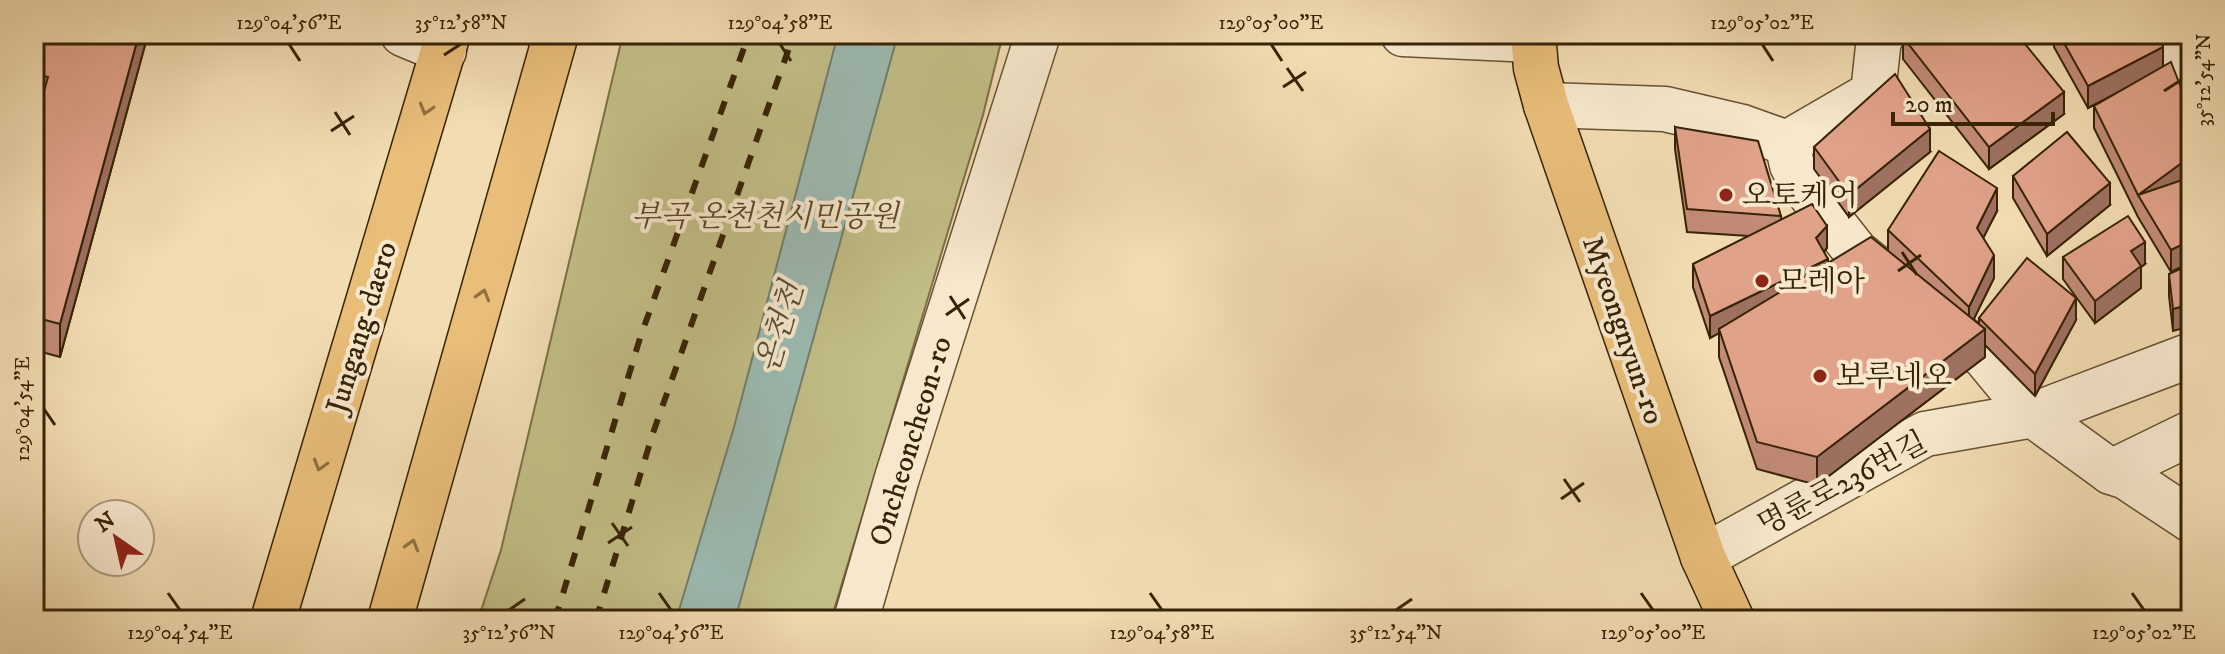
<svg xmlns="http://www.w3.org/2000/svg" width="2225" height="654" font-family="'IM FELL DW Pica','Noto Serif KR',serif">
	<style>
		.green { fill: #c2be87; stroke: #7c7046; stroke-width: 2 }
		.water { fill: #9cbab1; stroke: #747e6d; stroke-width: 2 }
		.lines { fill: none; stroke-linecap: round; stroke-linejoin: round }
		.minor-casing { stroke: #665131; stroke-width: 47 }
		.major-casing { stroke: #372306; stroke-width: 47 }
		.minor { stroke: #f7e8cd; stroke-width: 44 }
		.major { stroke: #e9be79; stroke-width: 44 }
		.rail { stroke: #372306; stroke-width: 6; stroke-dasharray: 14 14; stroke-linecap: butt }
		.wall { fill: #c28b77; stroke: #372306; stroke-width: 2 }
		.shaded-wall { fill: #9e7161; stroke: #372306; stroke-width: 2 }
		.building { fill: #e1a28a; stroke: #372306; stroke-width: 2 }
		.oneway { stroke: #907040 }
		.ticks { fill: none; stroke: #372306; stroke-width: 3 }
		.poi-dot { fill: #8f2418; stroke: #f7e8cd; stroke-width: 3 }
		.labels { text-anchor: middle; stroke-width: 8; stroke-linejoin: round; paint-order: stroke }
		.poi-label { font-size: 30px; fill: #372306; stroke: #f7e8cd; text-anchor: start }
		.park-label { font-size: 30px; font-style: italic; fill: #5a4a26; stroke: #f7e8cd }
		.street-label { font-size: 30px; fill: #372306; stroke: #f7e8cd }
		.water-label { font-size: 32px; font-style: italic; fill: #555039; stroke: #f7e8cd }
		.neatline { fill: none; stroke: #372306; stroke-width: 3 }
		.ticks-label { font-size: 20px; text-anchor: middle; fill: #372306 }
	</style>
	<rect width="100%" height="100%" fill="#f2dcb2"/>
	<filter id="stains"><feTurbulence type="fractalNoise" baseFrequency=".0025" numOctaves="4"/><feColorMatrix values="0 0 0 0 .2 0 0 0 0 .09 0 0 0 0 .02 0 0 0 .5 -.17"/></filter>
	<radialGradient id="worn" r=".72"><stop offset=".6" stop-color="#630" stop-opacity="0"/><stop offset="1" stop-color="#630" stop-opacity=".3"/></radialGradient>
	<polygon class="green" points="623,34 1003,34 983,115 831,620 478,620 501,550"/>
	<polygon class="water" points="838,34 898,34 735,620 676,620 734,427"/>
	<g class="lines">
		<g class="minor-casing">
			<g id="minor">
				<polyline points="403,34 444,51"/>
				<polyline points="1403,34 1534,40"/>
				<polyline points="2157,34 2191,112"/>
				<polyline points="1546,105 1665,109 1742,127 1787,143 1873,93 1879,38 1883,34"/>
				<polyline points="1787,143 1792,165 1800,181 1856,252 1985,357 2033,415 2191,355"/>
				<polyline points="2111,472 2191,433"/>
				<polyline points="1703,557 1925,434 2033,415 2111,472 2126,477 2191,520"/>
				<polyline points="856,620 897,478 1038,34"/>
			</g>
		</g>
		<g class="major-casing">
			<g id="major">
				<polyline points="1533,34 1536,68 1546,105 1703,557 1732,620"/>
				<polyline points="273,620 448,34"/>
				<polyline points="390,620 556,34"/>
			</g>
		</g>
		<use href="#minor" class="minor"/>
		<use href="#major" class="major"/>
		<g class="rail">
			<polyline points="555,620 640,338 749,34"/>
			<polyline points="596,620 653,433 794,34"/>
		</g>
	</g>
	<g class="wall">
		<polygon points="34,34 148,34 60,357 34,350 34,128 39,108 34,107"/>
		<polygon points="2054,34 2159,34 2163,66 2191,113 2191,262 2171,272 2138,217 2094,128 2094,106 2104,100 2088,108 2054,47"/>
		<polygon points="1903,37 2064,114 1989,169 1903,59"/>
		<polygon points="1675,127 1781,216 1781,219 1827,248 1824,252 1828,263 1888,251 1888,230 1997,211 1983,238 1994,278 1973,320 1979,325 1979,318 2076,320 2035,396 1985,345 1985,357 1817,485 1757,469 1719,357 1719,333 1710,338 1693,287 1693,264 1749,236 1687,232 1675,149"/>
		<polygon points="1814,147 1930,152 1849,217 1814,169"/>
		<polygon points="2013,176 2110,205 2047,256 2013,198"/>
		<polygon points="2063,257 2145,264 2141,267 2141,288 2095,323 2063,279"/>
		<polygon points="2191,264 2173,331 2169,296 2169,274"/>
	</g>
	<g class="shaded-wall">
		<polygon points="139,34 148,34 60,357 60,324"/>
		<polygon points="2031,34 2046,34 2031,42"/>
		<polygon points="2163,47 2163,69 2088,108 2088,86"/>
		<polygon points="2064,92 2064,114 1989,169 1989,147"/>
		<polygon points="1930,129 1930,152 1849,217 1849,195"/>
		<polygon points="2191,156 2191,178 2138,195"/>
		<polygon points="2110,183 2110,205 2047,256 2047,234"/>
		<polygon points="1997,188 1997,211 1977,250 1977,228"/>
		<polygon points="1827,226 1827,248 1816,261 1816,238"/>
		<polygon points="2191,240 2191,262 2171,272 2171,250"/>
		<polygon points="2145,242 2145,264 2141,267 2141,288 2095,323 2095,301 2131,251"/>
		<polygon points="1994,255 1994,278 1969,329 1969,307"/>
		<polygon points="1828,259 1828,281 1719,329 1719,333 1710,338 1710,316"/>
		<polygon points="2076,298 2076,320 2035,396 2035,374"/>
		<polygon points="2191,304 2191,326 2173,331 2173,309"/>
		<polygon points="1985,329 1985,357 1817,485 1817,457"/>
	</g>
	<g class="building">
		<polygon points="34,34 139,34 60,324 34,317 34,128 48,77 34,73"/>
		<polygon points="1906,34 2017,34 2064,92 1989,147 1903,37"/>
		<polygon points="2059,34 2159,34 2163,47 2088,86"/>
		<polygon points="2171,62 2191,113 2191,156 2138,195 2094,106"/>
		<polygon points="1895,74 1930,129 1849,195 1814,147"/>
		<polygon points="1675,127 1758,141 1781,216 1687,209"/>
		<polygon points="2067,132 2110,183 2047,234 2013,176"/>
		<polygon points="1939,151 1997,188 1977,228 1994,255 1969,307 1888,230"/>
		<polygon points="2191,177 2191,240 2171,250 2138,195"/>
		<polygon points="1812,204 1827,226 1816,238 1828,259 1710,316 1693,264"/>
		<polygon points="2128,216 2145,242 2131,251 2141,266 2095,301 2063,257"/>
		<polygon points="1871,237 1985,329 1817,457 1757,442 1719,329"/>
		<polygon points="2027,258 2076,298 2035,374 1979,318"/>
		<polygon points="2191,264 2191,304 2173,309 2169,274"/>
	</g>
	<defs><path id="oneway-chevron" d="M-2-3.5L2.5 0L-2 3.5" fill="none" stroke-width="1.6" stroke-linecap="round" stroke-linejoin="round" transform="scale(2)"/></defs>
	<g class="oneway">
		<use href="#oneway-chevron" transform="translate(426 109) rotate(107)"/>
		<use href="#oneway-chevron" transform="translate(483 295) rotate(-74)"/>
		<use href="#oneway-chevron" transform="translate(320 465) rotate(107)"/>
		<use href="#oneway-chevron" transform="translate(412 545) rotate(-74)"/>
	</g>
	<path class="ticks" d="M289,44l11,17M780,44l11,17M1271,44l11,17M1762,44l11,17M444,55l17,-11M1287,68l16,23M1283,87l23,-15M2164,91l17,-11M335,112l15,23M331,131l23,-15M1902,252l15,23M1898,271l23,-16M950,296l15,23M946,315l23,-16M44,409l11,16M1564,479l16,23M1561,499l23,-16M612,523l16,23M608,543l24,-16M168,593l12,17M659,593l12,17M1150,593l12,17M1641,593l12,17M2132,593l12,17M509,610l16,-11M1396,610l16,-11"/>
	<g class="poi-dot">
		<circle cx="1726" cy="195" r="8"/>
		<circle cx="1762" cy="281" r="8"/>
		<circle cx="1820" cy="376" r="8"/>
	</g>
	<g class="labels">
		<g class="poi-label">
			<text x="1742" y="205">오토케어</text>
			<text x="1778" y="291">모레아</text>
			<text x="1836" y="386">보루네오</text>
		</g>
		<g class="park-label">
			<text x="765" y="226">부곡 온천천시민공원</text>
		</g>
		<g class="street-label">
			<text transform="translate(361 327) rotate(-73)" y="10">Jungang-daero</text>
			<text transform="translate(1624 330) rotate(71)" y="10">Myeongnyun-ro</text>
			<text transform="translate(910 441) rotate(-73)" y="10">Oncheoncheon-ro</text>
			<text transform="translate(1842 483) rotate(-28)" y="10">명륜로236번길</text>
		</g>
		<g class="water-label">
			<text transform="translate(779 327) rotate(-73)" y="11">온천천</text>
		</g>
	</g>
	<rect width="2225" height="654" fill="none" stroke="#f2dcb2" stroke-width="88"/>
	<g transform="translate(116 538) rotate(326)"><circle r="38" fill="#f7e8cd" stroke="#aa997d" stroke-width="2"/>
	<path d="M0-6L14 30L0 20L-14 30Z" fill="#8f2418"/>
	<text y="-12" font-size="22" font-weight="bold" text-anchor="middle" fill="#372306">N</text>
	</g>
	<path d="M1893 112v12h160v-12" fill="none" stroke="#372306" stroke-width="4"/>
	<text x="1905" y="112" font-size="24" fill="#372306" stroke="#f7e8cd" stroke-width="6" paint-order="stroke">20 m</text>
	<rect x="44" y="44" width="2137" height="566" class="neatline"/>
	<g class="ticks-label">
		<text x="289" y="29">129°04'56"E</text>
		<text x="461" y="29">35°12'58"N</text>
		<text x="780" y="29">129°04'58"E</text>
		<text x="1271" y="29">129°05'00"E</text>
		<text x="1762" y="29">129°05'02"E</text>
		<text transform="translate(2203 80) rotate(-90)" y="7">35°12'54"N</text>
		<text transform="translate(22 409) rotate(-90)" y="7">129°04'54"E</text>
		<text x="180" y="639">129°04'54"E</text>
		<text x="509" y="639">35°12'56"N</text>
		<text x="671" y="639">129°04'56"E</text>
		<text x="1162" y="639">129°04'58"E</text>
		<text x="1396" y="639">35°12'54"N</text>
		<text x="1653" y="639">129°05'00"E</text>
		<text x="2144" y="639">129°05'02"E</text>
	</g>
	<rect width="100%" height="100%" filter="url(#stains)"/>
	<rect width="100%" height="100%" fill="url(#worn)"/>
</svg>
